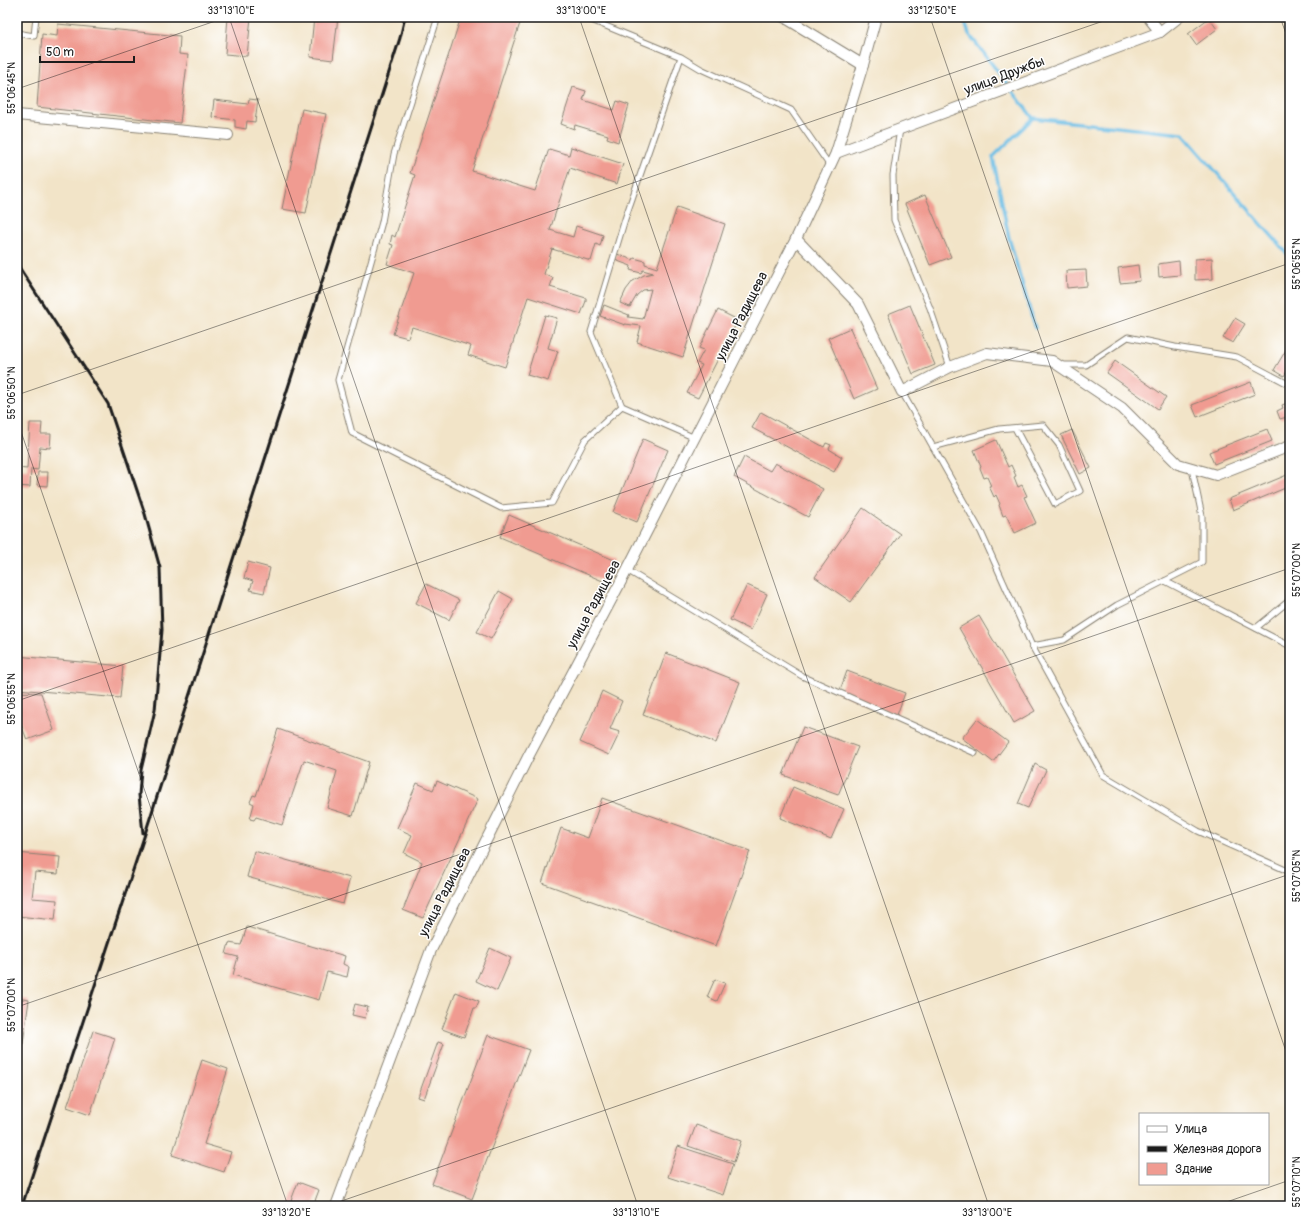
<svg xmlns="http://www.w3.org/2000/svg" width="1307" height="1223" font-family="Pangolin,sans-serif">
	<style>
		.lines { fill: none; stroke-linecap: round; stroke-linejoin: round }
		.stream { stroke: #66bbe3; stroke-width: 3.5 }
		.building { fill: #f09b91 }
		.service-casing { stroke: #878072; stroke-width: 7 }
		.minor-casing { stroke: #878072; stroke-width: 12 }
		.service { stroke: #fff; stroke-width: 5 }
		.minor { stroke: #fff; stroke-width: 10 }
		.rail { stroke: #1c1c1c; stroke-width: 3 }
		.ticks { fill: none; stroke: #1c1c1c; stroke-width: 1; stroke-opacity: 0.45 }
		.labels { text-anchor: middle; stroke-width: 3; stroke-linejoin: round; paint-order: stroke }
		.street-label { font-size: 14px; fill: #1c1c1c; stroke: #fff }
		.neatline { fill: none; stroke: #1c1c1c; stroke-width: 1.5 }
		.ticks-label { font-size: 10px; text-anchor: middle; fill: #1c1c1c }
	</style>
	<rect width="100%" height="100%" fill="#fff"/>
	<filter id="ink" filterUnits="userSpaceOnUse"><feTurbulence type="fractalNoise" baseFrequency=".025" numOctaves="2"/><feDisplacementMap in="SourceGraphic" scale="8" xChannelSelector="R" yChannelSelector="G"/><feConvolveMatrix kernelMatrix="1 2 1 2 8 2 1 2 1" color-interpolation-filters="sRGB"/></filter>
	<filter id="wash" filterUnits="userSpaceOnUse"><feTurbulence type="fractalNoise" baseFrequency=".012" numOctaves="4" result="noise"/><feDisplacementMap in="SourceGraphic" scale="16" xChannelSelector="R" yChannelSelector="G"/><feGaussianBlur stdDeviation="0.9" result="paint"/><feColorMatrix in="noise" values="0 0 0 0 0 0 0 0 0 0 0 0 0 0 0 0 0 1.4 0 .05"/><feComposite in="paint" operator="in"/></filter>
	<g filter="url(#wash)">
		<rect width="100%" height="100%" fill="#f2e4c8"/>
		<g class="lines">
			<g class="stream">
				<polyline points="963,17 969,34 1033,118 1183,134 1290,257"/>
				<polyline points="1033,118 993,157 1009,238 1035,328"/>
			</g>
		</g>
		<g id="blocks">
			<g class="building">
				<polygon points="228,17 251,17 247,56 225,54"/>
				<polygon points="314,17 338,17 333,60 310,57"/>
				<polygon points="461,17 522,17 472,171 535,191 549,149 569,155 571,147 623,164 617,184 570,168 550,230 573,237 576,226 603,235 600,246 596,244 591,261 552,249 544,274 553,278 550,287 586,298 586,301 581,314 528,297 505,367 468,355 471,346 412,327 408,338 393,334 414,273 387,264 393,245 390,244 392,235 395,237 415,175 410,173"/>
				<polygon points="1209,18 1217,29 1196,45 1188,34"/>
				<polygon points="58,24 180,36 179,54 188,55 180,123 37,107 42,34 57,36"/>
				<polygon points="573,87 586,91 583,100 614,110 617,101 629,105 618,142 607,138 608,135 575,125 574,129 561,124"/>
				<polygon points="249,99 258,100 255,122 247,121 246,129 235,127 235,120 212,117 214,100 248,104"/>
				<polygon points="302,109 326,114 306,213 282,209"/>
				<polygon points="925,195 951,257 930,265 905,204"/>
				<polygon points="677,207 725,224 683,357 637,342 641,326 625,324 625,325 600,316 604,305 629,315 628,317 643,319 651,289 643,290 637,295 630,307 620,303 626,290 633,281 644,275 653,273 643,270 641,273 630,270 631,266 615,260 617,254 633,260 634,258 645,261 645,264 657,268"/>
				<polygon points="1212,258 1213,279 1195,280 1195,259"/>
				<polygon points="1179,261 1180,275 1159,277 1158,264"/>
				<polygon points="1138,265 1140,281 1120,283 1118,268"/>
				<polygon points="1086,270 1087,286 1067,288 1066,271"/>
				<polygon points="910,305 935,365 913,374 888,314"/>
				<polygon points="718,310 738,320 698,398 687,393 702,365 697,363 704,350 699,348"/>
				<polygon points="545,315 557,318 548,348 558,351 548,381 527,375"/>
				<polygon points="1235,318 1245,324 1233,343 1223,338"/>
				<polygon points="850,328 877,389 854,399 828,338"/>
				<polygon points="1286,350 1290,353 1290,367 1284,376 1274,370"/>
				<polygon points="1115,361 1166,397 1158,409 1107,373"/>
				<polygon points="1251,382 1255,394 1197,417 1192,405"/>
				<polygon points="17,393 21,393 20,405 17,405"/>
				<polygon points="1290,402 1290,423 1287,417 1280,419 1277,411 1283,408 1282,405"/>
				<polygon points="761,412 824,447 826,443 831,445 829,449 842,457 834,472 752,428"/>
				<polygon points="17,422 19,422 18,439 17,439"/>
				<polygon points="30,423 42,423 41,434 51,434 50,448 40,447 38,470 31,469 30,487 17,486 17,468 27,469"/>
				<polygon points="1267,429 1272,441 1214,464 1209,452"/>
				<polygon points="1072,430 1091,468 1080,474 1061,435"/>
				<polygon points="643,439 668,450 637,522 613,512"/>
				<polygon points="996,440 1008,467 1011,465 1016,476 1014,477 1018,487 1022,485 1027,496 1024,497 1036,523 1015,533 1006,515 1003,516 999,505 1000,504 996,495 994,497 989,486 991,486 987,477 984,478 980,468 981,467 974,450"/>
				<polygon points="744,457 770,471 775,463 823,489 808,517 734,477"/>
				<polygon points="38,472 48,472 47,486 37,485"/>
				<polygon points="1287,475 1290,486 1233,510 1229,499"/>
				<polygon points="863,508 900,534 851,602 815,577"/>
				<polygon points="509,515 614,560 605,582 500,537"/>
				<polygon points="248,562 270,568 264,593 250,590 253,581 244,578"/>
				<polygon points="426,584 459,600 449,620 416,603"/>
				<polygon points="747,585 767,594 751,630 730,620"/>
				<polygon points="499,591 513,599 491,639 477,632"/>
				<polygon points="979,616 1035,711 1014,723 959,628"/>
				<polygon points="666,653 740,682 716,743 643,715"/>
				<polygon points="17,656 123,666 120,698 17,689"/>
				<polygon points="847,671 905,693 897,715 839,693"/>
				<polygon points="602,691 622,701 610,729 620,732 609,755 580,742 589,722"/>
				<polygon points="17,692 41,693 54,730 27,740 18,716 17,716"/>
				<polygon points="977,719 1008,742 993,762 962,738"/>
				<polygon points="803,727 858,747 838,795 783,775"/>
				<polygon points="278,729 369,762 353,816 327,808 337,771 304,760 282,825 256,817 254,820 250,819 254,804 250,802 253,795 256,796"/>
				<polygon points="1035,764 1046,770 1028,808 1018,804"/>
				<polygon points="437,781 478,799 423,918 403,910 422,862 404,853 412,835 397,828 417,783 433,790"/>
				<polygon points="793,787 844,809 831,839 780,818"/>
				<polygon points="602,798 750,851 716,946 542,883 561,828 588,838"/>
				<polygon points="254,851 350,878 343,904 247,877"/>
				<polygon points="17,853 60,857 58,874 35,872 32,898 57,900 55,920 17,916"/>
				<polygon points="247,927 345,956 343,964 349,967 347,977 327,972 319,1000 233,975 238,957 226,954 229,943 241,945"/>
				<polygon points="490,948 511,958 497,991 476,981"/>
				<polygon points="715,979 725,983 717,1001 707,997"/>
				<polygon points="456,992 479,1001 476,1008 474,1008 464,1037 442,1029"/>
				<polygon points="17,998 29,1000 21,1058 17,1057"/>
				<polygon points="355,1004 368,1007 365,1018 352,1015"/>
				<polygon points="93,1031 115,1038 90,1115 67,1107"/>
				<polygon points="488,1035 529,1050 472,1199 432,1184"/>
				<polygon points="438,1042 444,1044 424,1099 418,1097"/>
				<polygon points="202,1060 228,1069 204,1144 231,1152 224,1172 172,1155"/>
				<polygon points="696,1125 741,1141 734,1162 688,1146"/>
				<polygon points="678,1146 733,1164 723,1195 668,1177"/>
				<polygon points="298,1182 319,1190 313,1206 289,1206"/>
			</g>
		</g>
	</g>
	<g filter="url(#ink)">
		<use href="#blocks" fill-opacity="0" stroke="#878072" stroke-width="1"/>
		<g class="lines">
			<g class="service-casing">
				<g id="service">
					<polyline points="438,17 394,154 382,222 338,380 352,433 501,508 552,503 585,440 622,406 695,438"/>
					<polyline points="584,17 681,57 701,69 791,110 830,166"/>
					<polyline points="17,33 34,36 36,17"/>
					<polyline points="900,129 893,175 894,220 930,308 950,367"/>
					<polyline points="1060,365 1086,365 1128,337 1175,347 1237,357 1290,385"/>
					<polyline points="902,392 981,532 1032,646 1103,775 1198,831 1290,872"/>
					<polyline points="622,406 591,332 625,219 681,57"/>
					<polyline points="933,447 999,429 1043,425 1059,445 1080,491 1055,504 1015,428"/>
					<polyline points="627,570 802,676 975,753"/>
					<polyline points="1165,581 1290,646"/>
					<polyline points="1256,628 1290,600"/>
					<polyline points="1032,646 1064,640 1117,605 1202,562 1202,516 1192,469"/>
				</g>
			</g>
			<g class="minor-casing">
				<g id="minor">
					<polyline points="784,17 863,65"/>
					<polyline points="1148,17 1160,32"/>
					<polyline points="17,115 228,135"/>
					<polyline points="836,153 1160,32 1179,17"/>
					<polyline points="796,239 858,304 902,392 950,367 987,353 1052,361 1122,408 1178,464 1216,475 1290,446"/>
					<polyline points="336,1206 431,950 528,757 627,570 796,239 836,153 863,65 876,17"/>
				</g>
			</g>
			<use href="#service" class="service"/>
			<use href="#minor" class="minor"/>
			<g class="rail">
				<polyline points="17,264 108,404 145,514 160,568 162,630 155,710 141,770 139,795 143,833"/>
				<polyline points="22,1206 144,837 400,38 405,17"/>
			</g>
		</g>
	</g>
	<path class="ticks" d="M229,17l409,1189M579,17l410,1189M930,17l360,1046M1280,17l10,28M17,89l210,-72M17,395l1098,-378M17,420l271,786M17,701l1273,-438M17,1007l1273,-439M327,1206l963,-332M1215,1206l75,-26"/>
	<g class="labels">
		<g class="street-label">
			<text transform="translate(1004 75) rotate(-21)" y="5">улица Дружбы</text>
			<text transform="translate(741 316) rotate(-63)" y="5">улица Радищева</text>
			<text transform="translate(593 604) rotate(-62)" y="5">улица Радищева</text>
			<text transform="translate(444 892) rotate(-63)" y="5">улица Радищева</text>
		</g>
	</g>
	<rect width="1307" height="1223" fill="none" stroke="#fff" stroke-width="44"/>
	<rect x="1139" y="1113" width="130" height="72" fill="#ffffff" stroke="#a4a4a4"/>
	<rect x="1147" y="1126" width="20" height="6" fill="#ffffff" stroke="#a4a4a4"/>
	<text x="1175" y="1133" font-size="12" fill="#1c1c1c">Улица</text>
	<rect x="1147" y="1146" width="20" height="6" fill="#1c1c1c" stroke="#a4a4a4"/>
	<text x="1175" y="1153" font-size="12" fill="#1c1c1c">Железная дорога</text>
	<rect x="1147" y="1163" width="20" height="12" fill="#f09b91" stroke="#a4a4a4"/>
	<text x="1175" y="1173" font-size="12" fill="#1c1c1c">Здание</text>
	<path d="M40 56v6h94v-6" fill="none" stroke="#1c1c1c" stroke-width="2"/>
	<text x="46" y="56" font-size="12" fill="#1c1c1c" stroke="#ffffff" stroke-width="3" paint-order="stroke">50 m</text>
	<rect x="22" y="22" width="1263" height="1179" class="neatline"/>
	<g class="ticks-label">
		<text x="231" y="14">33°13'10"E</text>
		<text x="581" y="14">33°13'00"E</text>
		<text x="932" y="14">33°12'50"E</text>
		<text transform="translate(11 88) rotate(-90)" y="4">55°06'45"N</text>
		<text transform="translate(1296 264) rotate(-90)" y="4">55°06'55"N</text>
		<text transform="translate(11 393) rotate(-90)" y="4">55°06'50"N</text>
		<text transform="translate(1296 570) rotate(-90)" y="4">55°07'00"N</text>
		<text transform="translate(11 699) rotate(-90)" y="4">55°06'55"N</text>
		<text transform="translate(1296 876) rotate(-90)" y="4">55°07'05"N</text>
		<text transform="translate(11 1005) rotate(-90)" y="4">55°07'00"N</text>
		<text transform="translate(1296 1182) rotate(-90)" y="4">55°07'10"N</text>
		<text x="286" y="1216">33°13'20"E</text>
		<text x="636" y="1216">33°13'10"E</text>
		<text x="987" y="1216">33°13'00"E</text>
	</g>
</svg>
